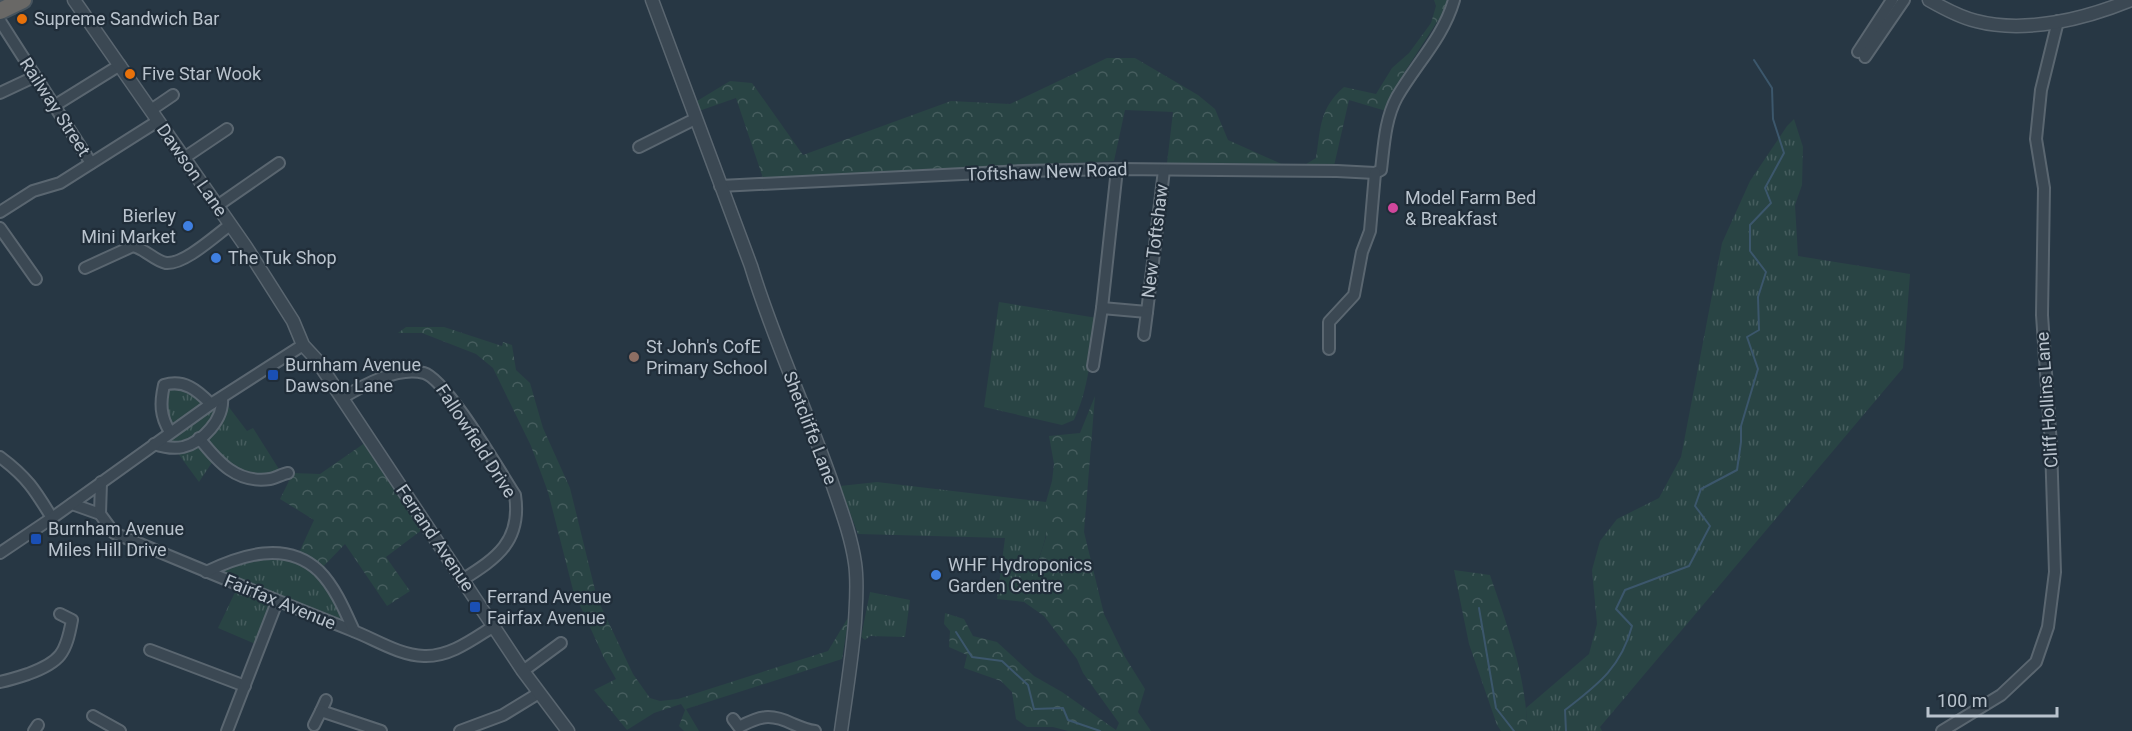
<svg xmlns="http://www.w3.org/2000/svg" width="2132" height="731" font-family="Roboto,sans-serif">
	<style>
		.grass { fill: url(#grass-tufts) }
		.forest { fill: url(#forest-crowns) }
		.lines { fill: none; stroke-linecap: round; stroke-linejoin: round }
		.stream { stroke: #3c576c; stroke-width: 2 }
		.minor-casing { stroke: #5a6670; stroke-width: 14 }
		.tertiary-casing { stroke: #5a6670; stroke-width: 15 }
		.trunk-casing { stroke: #46535d; stroke-width: 20 }
		.minor { stroke: #3b4853; stroke-width: 10 }
		.tertiary { stroke: #3b4853; stroke-width: 12 }
		.trunk { stroke: #696866; stroke-width: 16 }
		.food-dot { fill: #e8710a; stroke: #202d39; stroke-width: 2 }
		.hotel-dot { fill: #d1479c; stroke: #202d39; stroke-width: 2 }
		.shop-dot { fill: #3f7fe0; stroke: #202d39; stroke-width: 2 }
		.education-dot { fill: #8d6e63; stroke: #202d39; stroke-width: 2 }
		.transit-dot { fill: #1a4fb4; stroke: #202d39; stroke-width: 2 }
		.labels { text-anchor: middle; stroke-width: 4.5; stroke-linejoin: round; paint-order: stroke }
		.poi-label { font-size: 18px; fill: #b9c3cd; stroke: #202d39; text-anchor: start }
		.street-label { font-size: 18px; fill: #b9c3cd; stroke: #202d39 }
	</style>
	<defs>
		<pattern id="grass-tufts" width="24" height="20" patternUnits="userSpaceOnUse" patternTransform="scale(1.5)"><rect width="24" height="20" fill="#294444"/><path d="M3 7l-1-3M5 7V3M7 7l1-3M15 17l-1-3M17 17v-4M19 17l1-3" fill="none" stroke="#465d5e"/></pattern>
		<pattern id="forest-crowns" width="20" height="18" patternUnits="userSpaceOnUse" patternTransform="scale(1.5)"><rect width="20" height="18" fill="#294444"/><path d="M2 6a3 3 0 1 1 6 0M12 15a3 3 0 1 1 6 0" fill="none" stroke="#465d5e"/></pattern>
	</defs>
	<rect width="100%" height="100%" fill="#273744"/>
	<g class="grass">
		<polygon points="1794,119 1803,147 1802,185 1795,205 1798,256 1910,274 1903,368 1600,727 1602,731 1527,731 1526,708 1589,654 1597,624 1592,570 1600,541 1617,519 1659,498 1681,457 1722,243 1750,181 1787,126"/>
		<path d="M999,302l98,16c-6,33 -8,71 -23,102l-12,5 -78,-18z"/>
		<polygon points="176,382 211,404 222,398 247,431 253,428 282,474 249,479 215,458 199,482 174,448 160,446 170,432 162,394"/>
		<path d="M877,482l169,20c0,11 2,26 -1,37 -5,22 -18,41 -21,63l-27,-3 8,-61 -147,-4 -18,-48z"/>
		<polygon points="297,557 319,571 354,631 277,602 260,646 218,628 238,586 206,572 233,559"/>
		<polygon points="870,592 910,600 905,637 870,636 865,640 861,637"/>
	</g>
	<g class="forest">
		<path d="M1434,0h15l-1,5 -46,71 -16,35 -37,-11 -15,66h-31l13,-8c5,-31 3,-49 28,-71l32,7 16,-26 17,-15 22,-30 5,-17z"/>
		<polygon points="1107,58 1135,58 1198,95 1215,109 1228,140 1286,166 1167,163 1173,112 1125,110 1114,161 764,181 736,98 699,111 697,101 730,81 752,83 803,155 951,101 1010,104"/>
		<polygon points="406,327 444,327 502,346 503,342 512,345 516,370 530,383 543,428 570,488 597,598 633,674 650,698 660,701 678,699 828,651 849,616 842,659 686,709 699,731 684,731 679,726 685,710 681,704 654,713 627,730 594,690 616,679 604,658 573,590 548,492 531,446 493,368 476,354 422,333 398,333"/>
		<polygon points="1095,396 1084,532 1104,614 1125,657 1145,689 1138,712 1151,731 1156,731 1068,731 1053,727 1027,727 1016,719 1012,692 1001,681 964,668 967,655 949,647 950,631 944,624 945,613 964,619 973,636 997,642 1034,676 1062,692 1116,730 1119,723 1083,673 1077,659 1044,616 1024,602 1026,587 1037,565 1046,537 1046,502 1052,481 1054,464 1049,436 1080,433"/>
		<polygon points="369,440 427,526 386,557 410,591 387,606 345,544 319,571 297,557 314,520 280,499 293,473 320,474"/>
		<path d="M1454,570l36,5c17,50 37,102 37,156h-26l-4,-6 -28,-81z"/>
	</g>
	<g class="lines">
		<g class="stream">
			<polyline points="1479,608 1496,708 1514,731"/>
			<polyline points="956,632 972,657 1002,661 1028,685 1034,709 1063,708 1068,720 1100,731"/>
			<path d="M1566,731l-1,-21c32,-25 56,-42 67,-84l-16,-17 9,-19 64,-24 21,-40 -15,-20 6,-17 36,-19 4,-28v-16l17,-57 -11,-32 12,-7 -1,-33 8,-25 -16,-21v-26l21,-22 -6,-15 19,-35 -11,-34 -1,-31 -18,-28"/>
		</g>
		<g class="minor-casing">
			<g id="minor">
				<polyline points="0,21 91,163"/>
				<polyline points="1858,52 1892,0"/>
				<polyline points="1865,57 1904,0"/>
				<polyline points="0,93 34,77"/>
				<polyline points="54,106 120,65"/>
				<polyline points="151,110 173,95"/>
				<polyline points="639,147 695,119"/>
				<polyline points="184,158 227,129"/>
				<path d="M1375,173l6,-3c3,-25 4,-51 16,-73 19,-33 46,-59 57,-97"/>
				<polyline points="720,186 1023,171 1117,169 1337,171 1375,173"/>
				<polyline points="217,206 279,163"/>
				<polyline points="0,212 33,191 60,183 158,121"/>
				<polyline points="0,228 36,279"/>
				<path d="M85,268l48,-22c12,3 22,15 33,17 18,2 50,-28 64,-38"/>
				<polyline points="1102,308 1147,312 1164,170"/>
				<polyline points="1144,335 1147,312"/>
				<polyline points="1329,349 1329,322 1354,295 1362,252 1370,231 1375,173"/>
				<polyline points="1093,366 1102,308 1117,169"/>
				<path d="M342,398c22,-13 56,-32 82,-25 22,6 76,99 91,122 7,46 -18,63 -53,85"/>
				<path d="M170,432c-10,-16 -10,-29 -6,-47 20,-6 33,5 47,19"/>
				<path d="M199,438c19,24 38,46 71,41 6,-1 12,-5 18,-6"/>
				<path d="M154,444c9,3 19,5 29,3 20,-5 41,-28 39,-49"/>
				<path d="M0,457c27,20 35,33 52,61"/>
				<path d="M72,504l28,10 14,19c79,33 158,66 237,97 24,9 47,25 73,26 26,1 49,-17 70,-30"/>
				<polyline points="100,514 101,482"/>
				<polyline points="0,553 52,518 211,404 303,345"/>
				<path d="M206,572c35,-17 80,-32 113,-1 16,16 26,40 35,60"/>
				<polyline points="150,650 245,686"/>
				<polyline points="523,671 561,643"/>
				<path d="M0,682c9,-2 19,-5 28,-8 33,-12 38,-21 44,-54l-12,-6"/>
				<polyline points="321,711 326,700"/>
				<polyline points="93,716 120,731"/>
				<path d="M733,719l6,8c21,-11 31,-14 54,-3 7,3 14,6 22,7"/>
				<polyline points="314,725 321,711 381,731"/>
				<polyline points="34,731 38,725"/>
				<polyline points="227,731 277,602"/>
				<polyline points="460,731 503,715 539,693"/>
				<polyline points="1942,731 2001,695 2036,662 2048,627 2055,572 2051,445 2042,315 2044,188 2036,139 2041,90 2058,21"/>
			</g>
		</g>
		<g class="tertiary-casing">
			<g id="tertiary">
				<polyline points="74,0 246,247 293,321 303,345 316,359 523,671 568,731"/>
				<path d="M652,0l99,266c22,73 55,142 80,214 9,27 20,55 24,83 3,20 1,39 0,59 -3,37 -9,73 -14,109"/>
				<path d="M1929,0c14,8 30,17 47,21 49,13 109,-2 155,-21"/>
			</g>
		</g>
		<g class="trunk-casing">
			<polyline id="trunk" points="0,11 23,0"/>
		</g>
		<use href="#minor" class="minor"/>
		<use href="#tertiary" class="tertiary"/>
		<use href="#trunk" class="trunk"/>
	</g>
	<g class="food-dot">
		<circle cx="22" cy="19" r="6"/>
		<circle cx="130" cy="74" r="6"/>
	</g>
	<circle class="hotel-dot" cx="1393" cy="208" r="6"/>
	<g class="shop-dot">
		<circle cx="188" cy="226" r="6"/>
		<circle cx="216" cy="258" r="6"/>
		<circle cx="936" cy="575" r="6"/>
	</g>
	<circle class="education-dot" cx="634" cy="357" r="6"/>
	<g class="transit-dot">
		<rect x="267" y="369" width="12" height="12" rx="3"/>
		<rect x="30" y="533" width="12" height="12" rx="3"/>
		<rect x="469" y="601" width="12" height="12" rx="3"/>
	</g>
	<g class="labels">
		<g class="poi-label">
			<text x="34" y="25">Supreme Sandwich Bar</text>
			<text x="142" y="80">Five Star Wook</text>
			<text x="1405" y="204">Model Farm Bed<tspan x="1405" dy="21">&amp; Breakfast</tspan></text>
			<text x="176" y="222" text-anchor="end">Bierley<tspan x="176" dy="21">Mini Market</tspan></text>
			<text x="228" y="264">The Tuk Shop</text>
			<text x="646" y="353">St John's CofE<tspan x="646" dy="21">Primary School</tspan></text>
			<text x="285" y="371">Burnham Avenue<tspan x="285" dy="21">Dawson Lane</tspan></text>
			<text x="48" y="535">Burnham Avenue<tspan x="48" dy="21">Miles Hill Drive</tspan></text>
			<text x="948" y="571">WHF Hydroponics<tspan x="948" dy="21">Garden Centre</tspan></text>
			<text x="487" y="603">Ferrand Avenue<tspan x="487" dy="21">Fairfax Avenue</tspan></text>
		</g>
		<g class="street-label">
			<text transform="translate(55 107) rotate(57)" y="6">Railway Street</text>
			<text transform="translate(192 170) rotate(55)" y="6">Dawson Lane</text>
			<text transform="translate(1047 172) rotate(-2)" y="6">Toftshaw New Road</text>
			<text transform="translate(1155 241) rotate(-83)" y="6">New Toftshaw</text>
			<text transform="translate(2047 400) rotate(-94)" y="6">Cliff Hollins Lane</text>
			<text transform="translate(810 428) rotate(69)" y="6">Shetcliffe Lane</text>
			<text transform="translate(476 441) rotate(57)" y="6">Fallowfield Drive</text>
			<text transform="translate(435 538) rotate(56)" y="6">Ferrand Avenue</text>
			<text transform="translate(280 602) rotate(22)" y="6">Fairfax Avenue</text>
		</g>
	</g>
	<path d="M1928 707v9h129v-9" fill="none" stroke="#b9c3cd" stroke-width="3"/>
	<text x="1937" y="707" font-size="18" fill="#b9c3cd" stroke="#202d39" stroke-width="4.5" paint-order="stroke">100 m</text>
</svg>
